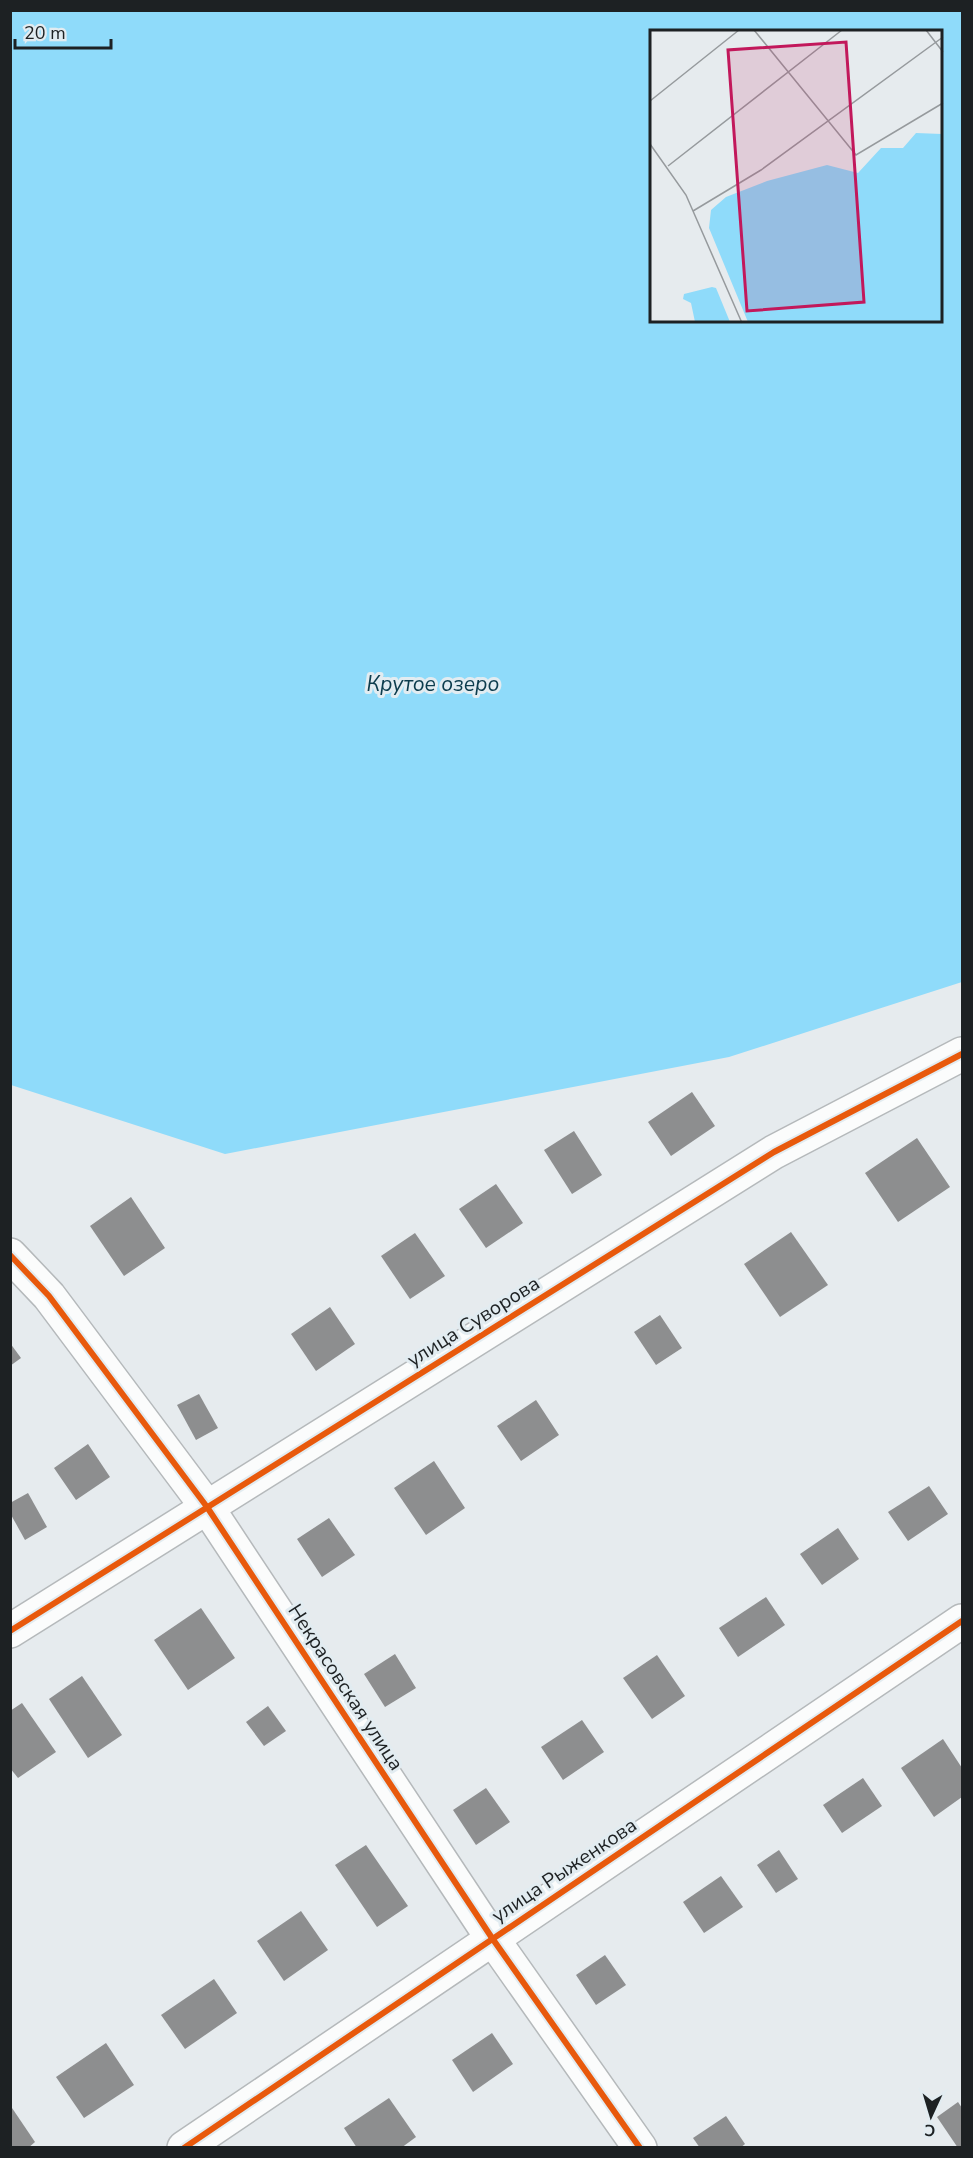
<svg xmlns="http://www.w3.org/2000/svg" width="973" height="2158" font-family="'Nunito Sans',sans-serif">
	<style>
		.water { fill: #8fdbfa; fill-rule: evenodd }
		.building { fill: #8d8e8f }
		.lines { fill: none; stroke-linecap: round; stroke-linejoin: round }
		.street-casing { stroke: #b5b9bb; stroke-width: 36 }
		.street { stroke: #fbfcfc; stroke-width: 33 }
		.cycleway-casing { stroke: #e2ecf1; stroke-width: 10 }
		.cycleway { stroke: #e8590c; stroke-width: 6 }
		.labels { text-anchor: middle; stroke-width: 6; stroke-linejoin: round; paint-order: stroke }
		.street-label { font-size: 20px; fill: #1d2123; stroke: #e2ecf1 }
		.water-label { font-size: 21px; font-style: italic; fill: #0c3c4d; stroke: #e2ecf1 }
		.inset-road { fill: none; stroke: #969a9d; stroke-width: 1.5 }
		.view { fill: #c2185b; fill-opacity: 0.15; stroke: #c2185b; stroke-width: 3 }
		.inset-edge { fill: none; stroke: #1d2123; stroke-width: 3 }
	</style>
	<rect width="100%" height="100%" fill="#e6ebee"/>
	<path class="water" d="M11,10l951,1v971l-233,75 -504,97 -214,-69zM652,32h290v289h-290z"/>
	<g class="building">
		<polygon points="692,1092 715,1126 671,1156 648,1122"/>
		<polygon points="574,1131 602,1175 572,1194 544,1150"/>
		<polygon points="917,1138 950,1187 898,1222 865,1173"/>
		<polygon points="496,1184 523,1223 486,1248 459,1209"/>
		<polygon points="131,1197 165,1248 124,1276 90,1226"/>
		<polygon points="791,1232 828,1285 780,1317 744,1264"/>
		<polygon points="415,1233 445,1276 410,1299 381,1256"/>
		<polygon points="330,1307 355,1344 316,1371 291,1334"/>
		<polygon points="660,1315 682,1348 656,1365 634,1332"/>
		<polygon points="10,1343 21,1358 10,1366"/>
		<polygon points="199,1394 218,1428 196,1440 177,1405"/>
		<polygon points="536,1400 559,1435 521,1461 497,1426"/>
		<polygon points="88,1444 110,1477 76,1500 54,1468"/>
		<polygon points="434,1461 465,1508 426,1535 394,1488"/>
		<polygon points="929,1486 948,1514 908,1541 888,1512"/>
		<polygon points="28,1493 47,1527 25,1540 10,1513 10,1503"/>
		<polygon points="329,1518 355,1555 322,1577 297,1539"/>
		<polygon points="838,1528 859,1559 822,1585 800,1554"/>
		<polygon points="766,1597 785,1625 738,1657 719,1628"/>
		<polygon points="201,1608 235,1658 188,1690 154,1640"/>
		<polygon points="395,1654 416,1688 385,1707 364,1674"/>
		<polygon points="657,1655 685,1696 652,1719 623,1678"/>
		<polygon points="82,1676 122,1735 88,1758 49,1699"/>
		<polygon points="22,1703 56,1752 18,1778 10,1768 10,1711"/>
		<polygon points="268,1706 286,1731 264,1746 246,1722"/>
		<polygon points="582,1720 604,1752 563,1780 541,1747"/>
		<polygon points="943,1739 962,1768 962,1797 934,1817 901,1768"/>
		<polygon points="863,1778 882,1806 842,1833 823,1805"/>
		<polygon points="486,1788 510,1822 476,1845 453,1810"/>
		<polygon points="366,1845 408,1906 377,1927 335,1865"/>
		<polygon points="779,1850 798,1879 776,1893 757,1865"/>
		<polygon points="721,1876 743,1907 704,1933 683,1902"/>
		<polygon points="301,1911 328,1950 284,1981 257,1941"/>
		<polygon points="605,1955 626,1985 596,2005 576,1975"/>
		<polygon points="214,1979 237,2013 185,2049 161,2015"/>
		<polygon points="492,2033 513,2064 473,2092 452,2060"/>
		<polygon points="106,2043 134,2085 84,2118 56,2077"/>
		<polygon points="389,2098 416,2137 401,2148 357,2148 344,2128"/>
		<polygon points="958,2102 962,2108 962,2146 961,2148 958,2148 937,2117"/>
		<polygon points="10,2105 35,2142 28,2148 10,2148"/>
		<polygon points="726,2116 745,2144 740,2148 700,2148 693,2138"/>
	</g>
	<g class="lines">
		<g class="street-casing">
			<g id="street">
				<polyline points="10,1255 49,1296 207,1507 492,1938 640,2148"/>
				<polyline points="10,1631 774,1152 962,1054"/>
				<polyline points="184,2148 962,1621"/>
			</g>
		</g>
		<use href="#street" class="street"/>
		<g class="cycleway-casing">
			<g id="cycleway">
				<polyline points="10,1255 49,1296 207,1507 492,1938 640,2148"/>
				<polyline points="10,1631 774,1152 962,1054"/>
				<polyline points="184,2148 962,1621"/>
			</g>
		</g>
		<use href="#cycleway" class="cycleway"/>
	</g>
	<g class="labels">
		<g class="street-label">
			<text transform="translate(473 1321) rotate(-32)" y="7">улица Суворова</text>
			<text transform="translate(346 1687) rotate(57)" y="7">Некрасовская улица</text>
			<text transform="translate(564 1870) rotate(-34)" y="7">улица Рыженкова</text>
		</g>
		<g class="water-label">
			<text x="433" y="691">Крутое озеро</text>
		</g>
	</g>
	<g transform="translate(650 30)">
		<rect width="292" height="292" fill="#e6ebee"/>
		<path d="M266,103l26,1v188h-194l-39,-94 2,-18 15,-13 41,-16 60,-16 31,8 23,-25h22zM62,257l4,1 14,34h-35l-4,-19 -8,-4 1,-5z" fill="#8fdbfa"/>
		<path class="inset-road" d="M104,0l102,125 87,-52M276,0l17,22M0,71l89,-71M0,114l36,51 56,128M18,136l174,-136M43,181l68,-41 182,-133"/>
		<path class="view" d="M196,12l18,260 -117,9 -19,-261z"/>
		<rect width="292" height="292" class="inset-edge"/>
	</g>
	<rect width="973" height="2158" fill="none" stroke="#1d2123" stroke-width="24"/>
	<g transform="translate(931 2116) rotate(184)" stroke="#e2ecf1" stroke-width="4.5" paint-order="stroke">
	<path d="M0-4.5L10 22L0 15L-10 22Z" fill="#1d2123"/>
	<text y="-9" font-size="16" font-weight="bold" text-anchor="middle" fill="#1d2123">С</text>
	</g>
	<path d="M15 39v9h96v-9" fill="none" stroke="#1d2123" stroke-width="3"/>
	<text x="24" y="39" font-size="18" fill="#1d2123" stroke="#e2ecf1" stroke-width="4.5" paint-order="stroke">20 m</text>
</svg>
